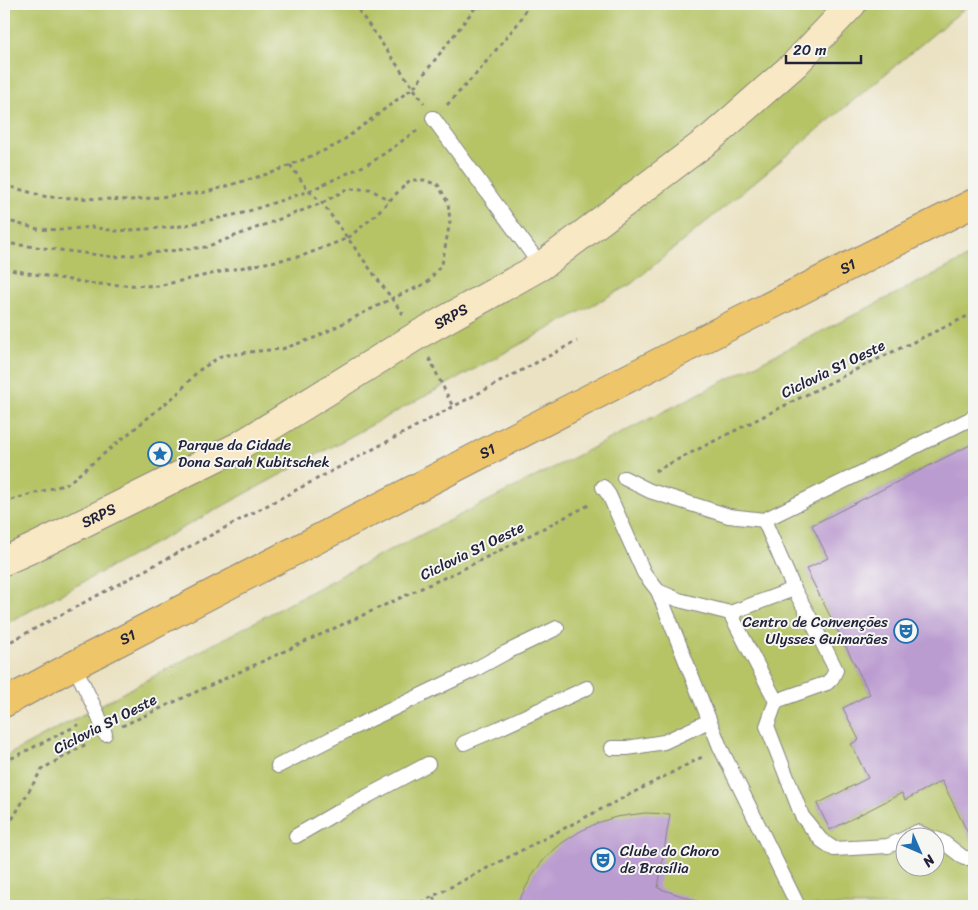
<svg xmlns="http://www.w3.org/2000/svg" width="978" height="910" font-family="Sriracha,sans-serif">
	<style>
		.green { fill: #b6c466; stroke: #6c7350; fill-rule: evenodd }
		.building { fill: #bb9cd0 }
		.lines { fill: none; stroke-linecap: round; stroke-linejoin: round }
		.lane-casing { stroke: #86827f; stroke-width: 16 }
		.secondary-casing { stroke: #86827f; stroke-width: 30 }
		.highway-casing { stroke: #86827f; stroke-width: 30 }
		.path { stroke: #86827f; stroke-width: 3; stroke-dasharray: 4 4; stroke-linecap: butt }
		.lane { stroke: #fff; stroke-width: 14 }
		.secondary { stroke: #f8e8c3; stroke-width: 28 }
		.highway { stroke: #eec569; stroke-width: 28 }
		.labels { text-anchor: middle; stroke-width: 4; stroke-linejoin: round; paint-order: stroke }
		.street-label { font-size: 15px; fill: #22223b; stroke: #f6f6f2 }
		.poi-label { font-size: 15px; fill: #22223b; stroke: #f6f6f2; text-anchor: start }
	</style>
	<rect width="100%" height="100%" fill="#f6f6f2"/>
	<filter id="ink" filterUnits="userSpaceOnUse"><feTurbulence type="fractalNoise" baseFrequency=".02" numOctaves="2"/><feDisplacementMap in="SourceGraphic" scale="10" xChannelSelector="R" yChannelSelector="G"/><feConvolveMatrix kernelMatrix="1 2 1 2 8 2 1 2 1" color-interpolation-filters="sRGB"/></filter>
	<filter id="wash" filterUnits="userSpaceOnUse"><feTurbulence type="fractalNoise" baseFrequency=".0096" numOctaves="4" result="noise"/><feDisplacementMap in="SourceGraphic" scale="20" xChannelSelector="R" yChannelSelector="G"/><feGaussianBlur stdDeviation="1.12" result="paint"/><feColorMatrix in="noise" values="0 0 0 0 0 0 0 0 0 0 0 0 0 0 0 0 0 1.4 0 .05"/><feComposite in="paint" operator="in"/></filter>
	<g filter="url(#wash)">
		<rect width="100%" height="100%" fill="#ebe2c3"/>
		<g class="green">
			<polygon points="4,4 970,4 631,284 4,625"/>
			<path d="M974,254v189l-162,82 16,33 -21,11 63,125 -27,14 16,31 -8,5 17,34 -51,26 14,26 71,-37 3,7 37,-19 32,64v61h-970v-149l336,-181zM906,838h30v30h-30z"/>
		</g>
		<g id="blocks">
			<g class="building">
				<polygon points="974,443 974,845 942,781 905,800 902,793 830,830 817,804 868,778 851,744 859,740 843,708 870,694 806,569 828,558 812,525"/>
				<polygon points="645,813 670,814 658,888 700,902 700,906 516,906 534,872 547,856 562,843 579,832 597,823 616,817"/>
			</g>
		</g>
	</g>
	<g filter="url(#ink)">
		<use href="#blocks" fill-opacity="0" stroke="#86827f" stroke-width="1"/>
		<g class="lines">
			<g class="lane-casing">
				<g id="lane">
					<polyline points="433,118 541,266"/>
					<polyline points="624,478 650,491 729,516 764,520 914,447 974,417"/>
					<polyline points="603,487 609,495 644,573 658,591 679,600 730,613 794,589 810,618 836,670 832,678 827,683 776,701 730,613"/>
					<polyline points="764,520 794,589"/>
					<polyline points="658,591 720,747 798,906"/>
					<polyline points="74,665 98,715 105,734"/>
					<polyline points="776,701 767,726 802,816 821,840 834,849 888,846 906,838"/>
					<polyline points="464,743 502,727 587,688"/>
					<polyline points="612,748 627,748 664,742 709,721"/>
					<polyline points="278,766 346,731 474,670 505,653 557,628"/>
					<polyline points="296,836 341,810 428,764"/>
					<polyline points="906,838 917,832 932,838"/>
					<polyline points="936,839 943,842 964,858 974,858"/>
				</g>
			</g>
			<g class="secondary-casing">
				<g id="secondary">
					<path id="s1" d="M4,561l29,-13 206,-102 179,-111 123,-69 171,-129 83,-73 57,-60"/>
				</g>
			</g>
			<g class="highway-casing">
				<g id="highway">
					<path id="s2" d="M4,703l70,-38 632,-327 268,-135"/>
				</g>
			</g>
			<g class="path">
				<polyline points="354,4 424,103"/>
				<polyline points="447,105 476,74 520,21 528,4"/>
				<polyline points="290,165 309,191 322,203 403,314"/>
				<polyline points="4,185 47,197 131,200 207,192 274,172 337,145 414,87 478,4"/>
				<polyline points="4,220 38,229 60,230 91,227 116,231 176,227 243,213 309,191 372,162 418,130"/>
				<polyline points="4,243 114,257 206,247 322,203 347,189 370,189 389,200"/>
				<polyline points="4,269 95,284 158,286 229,270 302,256 348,238 372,218 410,180 424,180 438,185 448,202 450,221 442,264 427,283 393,298 314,338 282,349 258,351 221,356 198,371 177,394 67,484 4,502"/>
				<polyline points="429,358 453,407"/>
				<polyline points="655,471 863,366 974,313"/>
				<polyline points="4,645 577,341"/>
				<polyline points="122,726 463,569 591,504"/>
				<polyline points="4,762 82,723"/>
				<polyline points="4,833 42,769 88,743"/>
				<polyline points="433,897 438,906"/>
				<polyline points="414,906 704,756"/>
			</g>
			<use href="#lane" class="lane"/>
			<use href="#secondary" class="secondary"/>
			<use href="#highway" class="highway"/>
		</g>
	</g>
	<defs>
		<g id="sight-ring" transform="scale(1.25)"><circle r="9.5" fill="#f6f6f2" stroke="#1f6fb2" stroke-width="1.5"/><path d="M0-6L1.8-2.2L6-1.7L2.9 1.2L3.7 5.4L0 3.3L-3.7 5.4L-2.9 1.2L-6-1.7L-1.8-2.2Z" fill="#1f6fb2"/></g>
		<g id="theatre-ring" transform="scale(1.25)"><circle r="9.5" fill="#f6f6f2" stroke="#1f6fb2" stroke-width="1.5"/><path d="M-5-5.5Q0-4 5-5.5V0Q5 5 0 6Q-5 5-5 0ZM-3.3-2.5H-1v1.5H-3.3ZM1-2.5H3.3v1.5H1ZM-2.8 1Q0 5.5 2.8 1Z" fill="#1f6fb2"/></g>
	</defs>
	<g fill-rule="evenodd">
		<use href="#sight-ring" x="160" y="454"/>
		<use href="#theatre-ring" x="906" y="631"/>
		<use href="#theatre-ring" x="603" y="860"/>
	</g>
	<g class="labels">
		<g class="street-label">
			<text dy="5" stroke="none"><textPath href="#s2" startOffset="950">S1</textPath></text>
			<text dy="5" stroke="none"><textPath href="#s1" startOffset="510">SRPS</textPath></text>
			<text transform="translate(833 369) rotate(-26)" y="5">Ciclovia S1 Oeste</text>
			<text dy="5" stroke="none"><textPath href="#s2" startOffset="545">S1</textPath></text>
			<text dy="5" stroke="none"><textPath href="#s1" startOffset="105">SRPS</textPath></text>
			<text transform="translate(472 551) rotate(-26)" y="5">Ciclovia S1 Oeste</text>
			<text dy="5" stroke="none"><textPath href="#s2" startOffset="140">S1</textPath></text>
			<text transform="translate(105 724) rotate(-27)" y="5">Ciclovia S1 Oeste</text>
		</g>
		<g class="poi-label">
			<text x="178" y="450">Parque da Cidade<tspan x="178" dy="17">Dona Sarah Kubitschek</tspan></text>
			<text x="888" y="627" text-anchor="end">Centro de Convenções<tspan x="888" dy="17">Ulysses Guimarães</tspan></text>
			<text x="620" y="856">Clube do Choro<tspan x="620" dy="17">de Brasília</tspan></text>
		</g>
	</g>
	<rect width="978" height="910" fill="none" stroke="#f6f6f2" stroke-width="20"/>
	<g transform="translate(920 852) rotate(135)"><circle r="24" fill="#f6f6f2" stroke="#a1a1a9"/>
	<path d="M0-4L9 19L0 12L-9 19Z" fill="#1f6fb2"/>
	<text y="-8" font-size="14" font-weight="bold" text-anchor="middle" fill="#22223b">N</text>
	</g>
	<path d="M786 55v8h75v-8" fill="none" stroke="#22223b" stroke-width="2.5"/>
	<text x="793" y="55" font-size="15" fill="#22223b" stroke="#f6f6f2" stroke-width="4" paint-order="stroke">20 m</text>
</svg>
